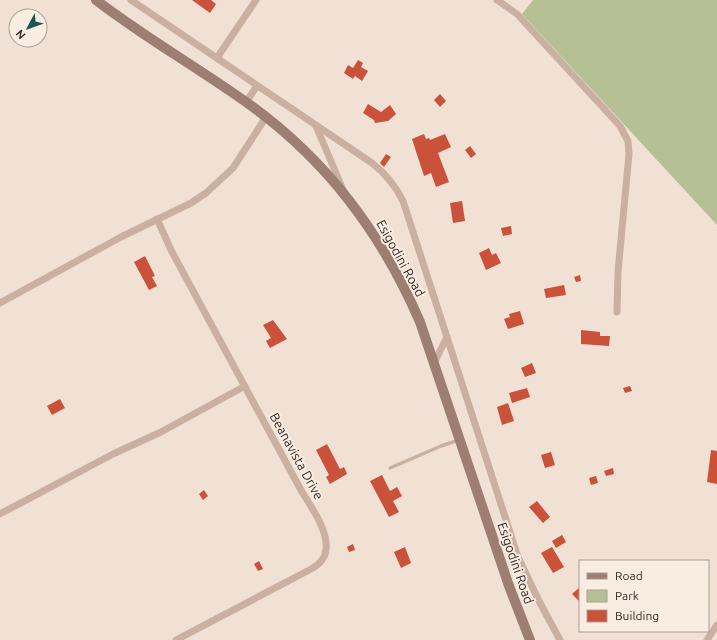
<svg xmlns="http://www.w3.org/2000/svg" width="717" height="640" font-family="Ubuntu,sans-serif">
	<style>
		.green { fill: #b5c095 }
		.building { fill: #ca513a }
		.lines { fill: none; stroke-linecap: round; stroke-linejoin: round }
		.lane { stroke: #c9b0a1; stroke-width: 3.5 }
		.street { stroke: #c9b0a1; stroke-width: 7 }
		.secondary { stroke: #9c7e73; stroke-width: 10 }
		.labels { text-anchor: middle; stroke-width: 4; stroke-linejoin: round; paint-order: stroke }
		.street-label { font-size: 13px; fill: #332724; stroke: #f9ece1 }
	</style>
	<rect width="100%" height="100%" fill="#f1e1d5"/>
	<polygon class="green" points="533,0 717,0 717,225 522,14"/>
	<g class="building">
		<polygon points="192,0 211,0 216,4 210,13"/>
		<polygon points="358,60 363,63 361,67 368,71 362,81 355,76 353,79 344,73 348,65 353,68"/>
		<polygon points="440,94 446,101 440,107 434,100"/>
		<polygon points="368,104 381,112 390,105 396,114 388,121 375,123 374,120 363,113"/>
		<polygon points="424,134 426,139 429,138 430,140 445,134 451,147 438,153 449,182 436,187 431,173 424,176 412,139"/>
		<polygon points="470,146 476,154 471,158 465,150"/>
		<polygon points="386,154 391,157 384,167 380,163"/>
		<polygon points="462,201 465,221 453,223 450,203"/>
		<polygon points="511,226 512,234 503,236 501,228"/>
		<polygon points="489,248 492,255 496,253 501,263 486,270 479,253"/>
		<polygon points="145,256 155,276 152,277 157,286 149,290 134,262"/>
		<polygon points="580,275 581,281 576,282 574,277"/>
		<polygon points="564,285 566,295 546,298 544,289"/>
		<polygon points="520,311 524,324 508,329 504,319 510,317 509,314"/>
		<polygon points="273,320 287,339 270,348 266,341 271,338 263,325"/>
		<polygon points="581,330 600,332 600,336 610,336 609,346 581,344"/>
		<polygon points="532,363 536,373 525,377 521,368"/>
		<polygon points="630,386 632,391 625,393 623,388"/>
		<polygon points="527,388 530,397 512,403 509,393"/>
		<polygon points="60,399 65,408 52,415 47,406"/>
		<polygon points="508,403 514,421 502,425 497,407"/>
		<polygon points="327,444 340,469 344,467 347,474 330,484 326,477 329,475 316,450"/>
		<polygon points="711,450 717,451 717,484 707,482"/>
		<polygon points="551,452 555,465 545,468 541,455"/>
		<polygon points="613,468 614,474 606,476 604,471"/>
		<polygon points="382,475 390,491 397,487 402,496 393,501 399,512 389,517 370,481"/>
		<polygon points="596,476 598,483 591,485 589,478"/>
		<polygon points="204,490 208,496 203,500 199,494"/>
		<polygon points="537,501 550,517 543,523 529,507"/>
		<polygon points="562,535 566,542 556,548 552,541"/>
		<polygon points="353,544 355,550 349,552 347,547"/>
		<polygon points="405,547 411,563 401,568 394,552"/>
		<polygon points="552,547 564,567 553,573 541,553"/>
		<polygon points="259,561 263,569 258,571 254,564"/>
		<polygon points="580,587 580,602 572,594"/>
	</g>
	<g class="lines">
		<polyline class="lane" points="390,468 441,446 459,440"/>
		<g class="street">
			<path d="M131,0l241,163c14,11 23,22 31,38l115,356 21,44 21,39"/>
			<polyline points="497,0 517,14 620,126 628,141 629,154 618,272 617,312"/>
			<polyline points="217,58 256,0"/>
			<polyline points="246,102 257,86"/>
			<polyline points="316,126 344,192"/>
			<path d="M157,219l15,33 130,240c10,16 34,49 20,68 -2,3 -6,6 -9,8l-137,72"/>
			<polyline points="0,303 121,237 191,203 206,193 233,168 266,117"/>
			<polyline points="435,361 447,337"/>
			<polyline points="0,514 113,454 161,432 245,386"/>
			<polyline points="707,640 717,625"/>
		</g>
		<path class="secondary" d="M96,0c48,37 101,67 150,102 80,57 135,130 174,220l89,264 21,54"/>
	</g>
	<g class="labels">
		<g class="street-label">
			<text transform="translate(401 258) rotate(61)" y="5">Esigodini Road</text>
			<text transform="translate(297 456) rotate(61)" y="5">Beanavista Drive</text>
			<text transform="translate(516 563) rotate(71)" y="5">Esigodini Road</text>
		</g>
	</g>
	<rect x="579" y="560" width="130" height="72" fill="#f9ece1" stroke="#aa9d95"/>
	<rect x="587" y="573" width="20" height="6" fill="#9c7e73" stroke="#aa9d95"/>
	<text x="615" y="580" font-size="12" fill="#332724">Road</text>
	<rect x="587" y="590" width="20" height="12" fill="#b5c095" stroke="#aa9d95"/>
	<text x="615" y="600" font-size="12" fill="#332724">Park</text>
	<rect x="587" y="610" width="20" height="12" fill="#ca513a" stroke="#aa9d95"/>
	<text x="615" y="620" font-size="12" fill="#332724">Building</text>
	<g transform="translate(28 28) rotate(229)"><circle r="19" fill="#f9ece1" stroke="#aa9d95"/>
	<path d="M0-3L7 15L0 10L-7 15Z" fill="#195554"/>
	<text y="-6" font-size="11" font-weight="bold" text-anchor="middle" fill="#332724">N</text>
	</g>
</svg>
